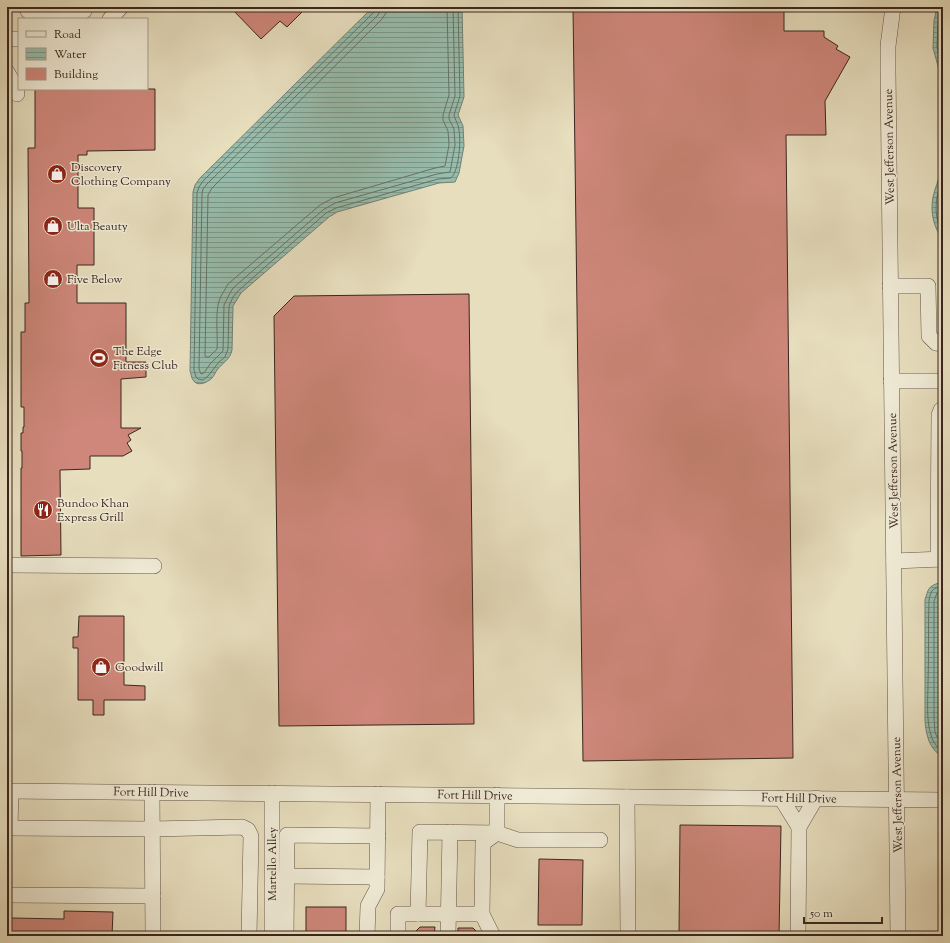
<svg xmlns="http://www.w3.org/2000/svg" width="950" height="943" font-family="'Sorts Mill Goudy',serif">
	<style>
		.water { fill: url(#water-rules); stroke: #728174 }
		.lines { fill: none; stroke-linecap: round; stroke-linejoin: round }
		.shore { stroke: #687266; stroke-width: 1 }
		.building { fill: #ce877a; stroke: #3a261f }
		.minor-casing { stroke: #655447; stroke-width: 16 }
		.minor { stroke: #efead5; stroke-width: 15 }
		.labels { text-anchor: middle; stroke-width: 3; stroke-linejoin: round; paint-order: stroke }
		.street-label { font-size: 12px; fill: #3a261f; stroke: #efead5 }
		.poi-label { font-size: 12px; fill: #3a261f; stroke: #efead5; text-anchor: start }
	</style>
	<defs>
		<pattern id="water-rules" width="6" height="5" patternUnits="userSpaceOnUse"><rect width="6" height="5" fill="#97bdad"/><path d="M0 2.5h6" fill="none" stroke="#7c998c"/></pattern>
	</defs>
	<rect width="100%" height="100%" fill="#e7debe"/>
	<filter id="stains"><feTurbulence type="fractalNoise" baseFrequency=".005" numOctaves="4"/><feColorMatrix values="0 0 0 0 .2 0 0 0 0 .09 0 0 0 0 .02 0 0 0 .5 -.17"/></filter>
	<radialGradient id="worn" r=".72"><stop offset=".6" stop-color="#630" stop-opacity="0"/><stop offset="1" stop-color="#630" stop-opacity=".3"/></radialGradient>
	<g class="water">
		<path d="M373,7h89l2,90 -6,18 5,11 1,20 -5,27 -4,9 -16,1 -102,29 -8,5 -88,76 -8,13 -1,44c-2,10 -9,12 -15,20 -2,3 -3,6 -5,8 -5,5 -15,9 -19,2 -2,-3 -2,-7 -3,-9l3,-179 2,-7 5,-7z"/>
		<polygon points="937,7 943,7 943,84 933,48 934,21"/>
		<path d="M943,151v90c-9,-14 -13,-27 -10,-44 2,-9 6,-18 8,-27 1,-6 1,-13 2,-19z"/>
		<path d="M939,583h4v174c-14,-8 -17,-22 -18,-37v-120c3,-10 3,-14 14,-17z"/>
	</g>
	<g class="lines">
		<g class="shore">
			<path d="M376,7l-2,5 -171,169 -4,6 -2,6 -3,177 2,7 2,2 5,1 5,-4 11,-14 6,-5 3,-8 1,-43 4,-9 5,-6 88,-78 10,-5 102,-29 13,-1c8,-7 10,-37 8,-48 0,-5 -4,-10 -5,-15l6,-19 -2,-89"/>
			<polyline points="381,7 380,11 378,15 207,184 203,189 202,194 199,369 201,374 204,373 210,364 223,351 224,305 229,295 233,288 323,210 335,203 437,174 450,172 455,145 454,129 449,119 449,115 455,96 453,7"/>
			<path d="M387,7l-1,6 -4,6 -170,169 -4,7 -3,161 1,1h3l8,-8c1,-14 -2,-35 2,-48 2,-6 6,-11 9,-17l92,-79 13,-7 102,-30 10,-2 4,-21 -1,-14 -5,-11v-5l6,-20 -2,-88"/>
			<polyline points="940,7 938,22 937,47 943,69"/>
			<path d="M943,178c-2,6 -4,12 -6,19 -2,12 -1,26 6,37"/>
			<path d="M943,587c-11,0 -12,4 -14,13 -1,28 0,56 -1,83 0,15 -2,38 3,52 2,7 6,13 12,17"/>
			<polyline points="943,592 937,593 934,601 934,719 935,732 937,737 943,746"/>
			<path d="M943,598l-2,1 -1,3c-1,32 -1,65 -1,97 1,12 -1,27 4,37"/>
		</g>
	</g>
	<g class="building">
		<polygon points="230,7 307,7 287,27 280,21 261,39"/>
		<polygon points="573,7 784,7 784,31 824,31 824,37 838,46 836,49 850,57 825,101 826,135 786,135 793,758 583,761"/>
		<polygon points="35,89 155,89 155,150 87,151 87,155 78,155 78,208 94,208 94,265 77,265 77,303 126,303 126,362 146,362 146,377 121,379 121,428 141,428 128,435 131,440 127,443 132,451 123,456 90,456 90,469 60,470 61,555 21,556 21,468 22,468 22,451 21,451 21,433 23,433 23,427 24,427 24,407 21,407 21,332 25,332 25,303 29,303 28,148 35,148"/>
		<polygon points="469,294 474,724 279,726 274,316 294,296"/>
		<polygon points="79,616 124,616 124,685 145,686 145,700 104,700 104,715 93,715 93,700 78,700 78,648 73,648 73,637 78,637"/>
		<polygon points="680,825 781,826 779,936 679,936"/>
		<polygon points="539,859 583,860 582,925 538,925"/>
		<rect x="306" y="907" width="40" height="29"/>
		<polygon points="64,911 113,912 112,936 7,936 7,917 12,918 64,919"/>
		<polygon points="420,927 435,927 434,936 411,936"/>
		<polygon points="458,928 473,928 481,936 458,936"/>
	</g>
	<g class="lines">
		<g class="minor-casing">
			<g id="minor">
				<polyline points="28,7 28,11 84,11"/>
				<polyline points="893,7 888,46 888,72 898,936"/>
				<polyline points="110,19 121,7"/>
				<polyline points="7,39 19,39"/>
				<polyline points="7,72 15,86 17,94"/>
				<polyline points="890,286 928,286 929,336 936,343 943,344"/>
				<polyline points="891,381 943,381"/>
				<polyline points="938,559 939,415 941,410 943,409"/>
				<polyline points="894,561 943,559"/>
				<polyline points="7,565 154,566"/>
				<polyline points="7,791 943,800"/>
				<polyline points="152,792 153,936"/>
				<polyline points="627,797 628,936"/>
				<polyline points="781,798 799,827"/>
				<polyline points="7,828 152,829 242,827 248,830 251,836 249,936"/>
				<polyline points="10,828 11,791"/>
				<polyline points="286,876 377,877"/>
				<polyline points="7,895 153,896"/>
				<polyline points="418,914 420,832 497,833 518,840 600,840"/>
				<polyline points="272,936 272,793"/>
				<polyline points="286,936 287,835 378,836"/>
				<polyline points="367,936 368,906 377,889 378,794"/>
				<polyline points="398,936 398,914 482,914"/>
				<polyline points="448,936 450,832"/>
				<polyline points="493,936 482,914 483,843 497,833 497,795"/>
				<polyline points="798,936 799,827 816,798"/>
			</g>
		</g>
		<use href="#minor" class="minor"/>
	</g>
	<defs>
		<g id="shop-disc" transform="scale(1)"><circle r="9.5" fill="#8f2418" stroke="#efead5"/><path d="M-5-2.5h2.3a2.7 3.5 0 0 1 5.4 0H5L5.5 6h-11ZM-1.5-2.5h3a1.5 2.3 0 0 0-3 0Z" fill="#fff"/></g>
		<g id="stadium-disc" transform="scale(1)"><circle r="9.5" fill="#8f2418" stroke="#efead5"/><path d="M0-5a6.5 5 0 1 0 0 10a6.5 5 0 1 0 0-10ZM-3.5-1.8h7v3.6h-7Z" fill="#fff"/></g>
		<g id="restaurant-disc" transform="scale(1)"><circle r="9.5" fill="#8f2418" stroke="#efead5"/><path d="M-5-6h1v4h1v-4h1v4h1v-4h1v5L-1.5 .5V6h-2V.5L-5-1ZM5-6V6H3V1.5H1.5Q1.5-4 5-6Z" fill="#fff"/></g>
	</defs>
	<g fill-rule="evenodd">
		<use href="#shop-disc" x="57" y="174"/>
		<use href="#shop-disc" x="53" y="226"/>
		<use href="#shop-disc" x="53" y="279"/>
		<use href="#stadium-disc" x="99" y="358"/>
		<use href="#restaurant-disc" x="43" y="510"/>
		<use href="#shop-disc" x="101" y="667"/>
	</g>
	<g class="labels">
		<g class="street-label">
			<text transform="translate(889 147) rotate(-91)" y="4">West Jefferson Avenue</text>
			<text transform="translate(893 471) rotate(-91)" y="4">West Jefferson Avenue</text>
			<text transform="translate(151 792) rotate(1)" y="4">Fort Hill Drive</text>
			<text transform="translate(475 795) rotate(1)" y="4">Fort Hill Drive</text>
			<text transform="translate(897 795) rotate(-91)" y="4">West Jefferson Avenue</text>
			<text transform="translate(799 798) rotate(1)" y="4">Fort Hill Drive</text>
			<text transform="translate(272 864) rotate(-90)" y="4">Martello Alley</text>
		</g>
		<g class="poi-label">
			<text x="71" y="171">Discovery<tspan x="71" dy="14">Clothing Company</tspan></text>
			<text x="67" y="230">Ulta Beauty</text>
			<text x="67" y="283">Five Below</text>
			<text x="113" y="355">The Edge<tspan x="113" dy="14">Fitness Club</tspan></text>
			<text x="57" y="507">Bundoo Khan<tspan x="57" dy="14">Express Grill</tspan></text>
			<text x="115" y="671">Goodwill</text>
		</g>
	</g>
	<rect width="950" height="943" fill="none" stroke="#e7debe" stroke-width="24"/>
	<rect x="8" y="8" width="934" height="927" fill="none" stroke="#3a261f" stroke-width="2"/>
	<rect x="12" y="12" width="926" height="919" fill="none" stroke="#3a261f"/>
	<rect x="18" y="18" width="130" height="72" fill="#efead5" stroke="#a79c8c"/>
	<rect x="26" y="31" width="20" height="6" fill="#efead5" stroke="#a79c8c"/>
	<text x="54" y="38" font-size="12" fill="#3a261f">Road</text>
	<rect x="26" y="48" width="20" height="12" fill="url(#water-rules)" stroke="#a79c8c"/>
	<text x="54" y="58" font-size="12" fill="#3a261f">Water</text>
	<rect x="26" y="68" width="20" height="12" fill="#ce877a" stroke="#a79c8c"/>
	<text x="54" y="78" font-size="12" fill="#3a261f">Building</text>
	<path d="M804 917v6h78v-6" fill="none" stroke="#3a261f" stroke-width="2"/>
	<text x="810" y="917" font-size="12" fill="#3a261f" stroke="#efead5" stroke-width="3" paint-order="stroke">50 m</text>
	<rect width="100%" height="100%" filter="url(#stains)"/>
	<rect width="100%" height="100%" fill="url(#worn)"/>
</svg>
